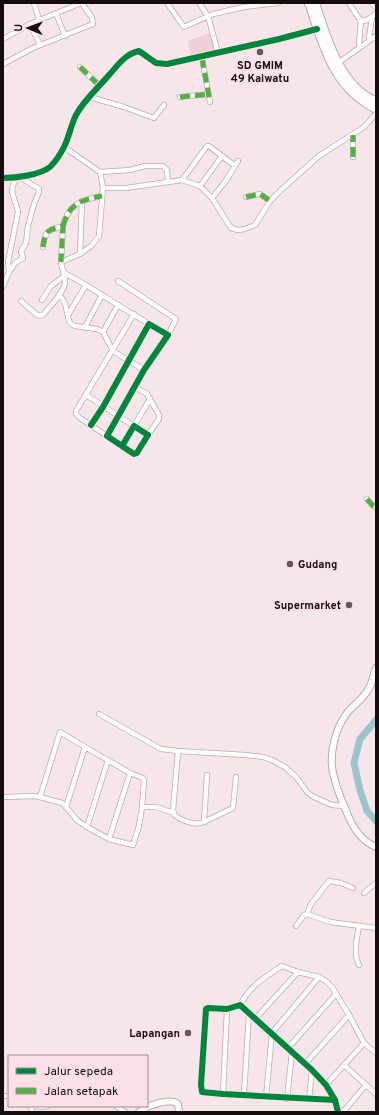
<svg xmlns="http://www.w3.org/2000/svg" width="379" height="1115" font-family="Overpass,sans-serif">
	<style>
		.green { fill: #f0cfd7 }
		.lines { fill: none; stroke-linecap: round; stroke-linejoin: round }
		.river { stroke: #9cc4cd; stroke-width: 7 }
		.street-casing { stroke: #b9adb0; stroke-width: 6 }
		.secondary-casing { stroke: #b9adb0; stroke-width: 8 }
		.highway-casing { stroke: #b9adb0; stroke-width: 10 }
		.street { stroke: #fefbfc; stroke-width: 4.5 }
		.secondary { stroke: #fefbfc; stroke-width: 6 }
		.highway { stroke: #fefbfc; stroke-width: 8 }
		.quiet { stroke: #55b044; stroke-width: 5; stroke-dasharray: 10 5; stroke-linecap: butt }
		.cycleway-casing { stroke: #fce0e7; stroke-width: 8 }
		.cycleway { stroke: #00873e; stroke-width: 6 }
		.poi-dot { fill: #64585c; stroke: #fce0e7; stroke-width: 1.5 }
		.labels { text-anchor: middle; stroke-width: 3.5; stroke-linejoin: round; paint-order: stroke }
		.poi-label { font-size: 11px; font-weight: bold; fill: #150c0f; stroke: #fce0e7; text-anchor: end }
	</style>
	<rect width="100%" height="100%" fill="#f6e6ea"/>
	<polygon class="green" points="210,33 215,52 191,58 188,41"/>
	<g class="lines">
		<polyline class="river" points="376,720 360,739 354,763 360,790 367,811 376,821"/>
		<g class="street-casing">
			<g id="street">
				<polyline points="34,3 39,20"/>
				<polyline points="167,3 184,27 213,14 244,7 278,3"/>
				<polyline points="199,3 208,16 218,53"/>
				<polyline points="349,3 360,20 365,21 376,14"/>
				<polyline points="372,3 376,8"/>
				<polyline points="56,13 65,36"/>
				<polyline points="30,24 40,45"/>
				<polyline points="3,39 30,24 81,3"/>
				<polyline points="370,40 369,38 372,17"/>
				<polyline points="360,47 359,43 361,21"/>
				<polyline points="202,58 210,102"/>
				<polyline points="338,63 376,36"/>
				<polyline points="3,64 33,48 93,24 92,18 82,3"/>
				<polyline points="80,67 100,86"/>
				<polyline points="90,97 124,107 154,118 164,105"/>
				<polyline points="180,97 209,94"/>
				<polyline points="222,156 235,166"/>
				<polyline points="353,157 353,135"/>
				<polyline points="100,172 130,170 145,166 163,166 167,170 168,182"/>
				<path d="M3,178c13,0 37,-3 47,-11 5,-5 11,-14 14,-20 5,-10 7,-22 12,-32 8,-15 22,-27 33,-40 9,-10 16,-21 30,-24l17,12 11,1 112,-25 38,-10"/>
				<polyline points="182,180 207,146 209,146 222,156 200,186 212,198 225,182 238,161"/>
				<polyline points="103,188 126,188 182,180 200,186"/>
				<polyline points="246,197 260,194 270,201"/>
				<polyline points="212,198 231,228 238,230 245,229 255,225 270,201 281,190 319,156 364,127 376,114"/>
				<path d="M63,226c6,-22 17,-26 39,-30"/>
				<path d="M43,247c2,-16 4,-17 20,-21l-2,36"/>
				<polyline points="80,254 82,201"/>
				<polyline points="9,272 15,263 23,258 21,251 26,243 28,226 34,204 39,192 39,189 20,177"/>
				<polyline points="63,272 86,285 118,305"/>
				<polyline points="118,281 176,319 168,335"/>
				<path d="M3,286l6,-14 -1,-10 10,-50c-2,-15 -12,-20 0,-35"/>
				<path d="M59,295c10,10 6,17 11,28l5,3 22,3 6,3 10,19 31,19"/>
				<polyline points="42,300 51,286 64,276"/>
				<path d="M21,301l16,14 3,1 3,-1c6,-8 23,-24 22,-34 0,-6 -3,-12 -4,-19l19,-8 11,-8 8,-10 4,-48 -3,-16 -36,-25"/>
				<polyline points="68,315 86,285"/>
				<polyline points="85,327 102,295"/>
				<polyline points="103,332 118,305 149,324"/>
				<polyline points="135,387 147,394 159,415 159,419 148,435"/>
				<polyline points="86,395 134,426 150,399"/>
				<polyline points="91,425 103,407 149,324 168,335 144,370 107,436 134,454 137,453 138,451 148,435 134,426 122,446"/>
				<polyline points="107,436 80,418 76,414 76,411 134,314"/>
				<polyline points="367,499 372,505 376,507"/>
				<polyline points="99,714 161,749 178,751 245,755 263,757 272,760 285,767 296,777 308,793 314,797 332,805 344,806"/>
				<path d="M178,751l-5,59 1,5c9,6 20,11 30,7l3,-47"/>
				<polyline points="108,760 87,827 109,839 133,845 139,826 142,807 156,807 174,813"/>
				<polyline points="3,797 36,796 40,797"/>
				<polyline points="66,807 62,803 40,797 60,732 85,747"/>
				<polyline points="204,822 233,808 236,777"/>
				<polyline points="87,827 77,820 66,807 85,747 130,773 143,778 144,781 142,807"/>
				<polyline points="109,839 130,773"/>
				<polyline points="364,893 376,883"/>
				<polyline points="307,914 311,904 329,881 341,883 353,888"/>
				<polyline points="296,926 304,915 307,914 330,922 376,928"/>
				<path d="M359,926c-2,12 -6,28 0,39"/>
				<path d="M240,1005c9,-18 26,-29 42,-39l16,6 21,5 7,4 6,6 17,28 15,28 12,10"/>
				<polyline points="256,1018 298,972"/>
				<polyline points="288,1048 336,994"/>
				<polyline points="305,1064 349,1015"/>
				<polyline points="344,1065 376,1094"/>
				<polyline points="326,1085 364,1043"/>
				<polyline points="223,1094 227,1009"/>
				<polyline points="244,1095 249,1013"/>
				<polyline points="3,1096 9,1096"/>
				<polyline points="266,1097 272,1033 319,977"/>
				<polyline points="287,1099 292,1052"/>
				<polyline points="309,1099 312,1070"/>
				<polyline points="335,1100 223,1094 202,1092 201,1085 206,1009 208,1008 227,1009 240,1005 312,1070 326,1085 335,1100 338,1112"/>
				<polyline points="31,1106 32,1112"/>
				<polyline points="34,1106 43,1107 48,1106"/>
				<polyline points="116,1106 125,1112"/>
				<polyline points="343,1112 366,1085"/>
			</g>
		</g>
		<g class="secondary-casing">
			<g id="secondary">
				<path d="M376,668c-3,6 -3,14 -7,20 -5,11 -15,16 -22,25 -12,16 -18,41 -14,60 3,12 7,24 12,35 6,16 14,32 31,39"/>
				<path d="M139,1112c7,-6 32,-15 39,-8l1,8"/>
			</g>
		</g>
		<g class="highway-casing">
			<g id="highway">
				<path d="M309,3c15,43 23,83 67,106"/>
				<path d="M315,3c11,33 25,85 61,98"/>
			</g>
		</g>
		<use href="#street" class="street"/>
		<use href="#secondary" class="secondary"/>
		<use href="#highway" class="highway"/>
		<g class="quiet">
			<polyline points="202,58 210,102"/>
			<polyline points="80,67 100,86"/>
			<polyline points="180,97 209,94"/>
			<polyline points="353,157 353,135"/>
			<polyline points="246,197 260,194 270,201"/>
			<path d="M63,226c6,-22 17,-26 39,-30"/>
			<path d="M43,247c2,-16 4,-17 20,-21l-2,36"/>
			<polyline points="367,499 372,505 376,507"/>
		</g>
		<g class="cycleway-casing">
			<g id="cycleway">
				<path d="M3,178c13,0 37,-3 47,-11 5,-5 11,-14 14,-20 5,-10 7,-22 12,-32 8,-15 22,-27 33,-40 9,-10 16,-21 30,-24l17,12 11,1 112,-25 38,-10"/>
				<polyline points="91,425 103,407 149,324 168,335 144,370 107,436 134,454 137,453 138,451 148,435 134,426 122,446"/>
				<polyline points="335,1100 223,1094 202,1092 201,1085 206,1009 208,1008 227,1009 240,1005 312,1070 326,1085 335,1100 338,1112"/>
			</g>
		</g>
		<use href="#cycleway" class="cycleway"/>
	</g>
	<g class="poi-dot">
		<circle cx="260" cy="52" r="4"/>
		<circle cx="290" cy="564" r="4"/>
		<circle cx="349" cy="605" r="4"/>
		<circle cx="188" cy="1033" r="4"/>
	</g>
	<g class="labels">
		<g class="poi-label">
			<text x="260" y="69" text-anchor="middle">SD GMIM<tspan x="260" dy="13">49 Kaiwatu</tspan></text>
			<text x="298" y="568" text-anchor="start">Gudang</text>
			<text x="341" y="609">Supermarket</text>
			<text x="180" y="1037">Lapangan</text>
		</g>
	</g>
	<rect width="379" height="1115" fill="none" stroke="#150c0f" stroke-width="8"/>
	<rect x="8" y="1055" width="140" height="52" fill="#fce0e7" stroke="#a08b91"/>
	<rect x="16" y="1068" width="20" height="6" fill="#00873e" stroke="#a08b91"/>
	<text x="44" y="1075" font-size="12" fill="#150c0f">Jalur sepeda</text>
	<rect x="16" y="1088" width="20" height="6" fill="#55b044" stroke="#a08b91"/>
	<text x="44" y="1095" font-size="12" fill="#150c0f">Jalan setapak</text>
	<g transform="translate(28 28) rotate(271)" stroke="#fce0e7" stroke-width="3" paint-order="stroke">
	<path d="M0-3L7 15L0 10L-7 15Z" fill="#150c0f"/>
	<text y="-6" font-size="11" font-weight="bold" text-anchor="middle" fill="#150c0f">U</text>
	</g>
</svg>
